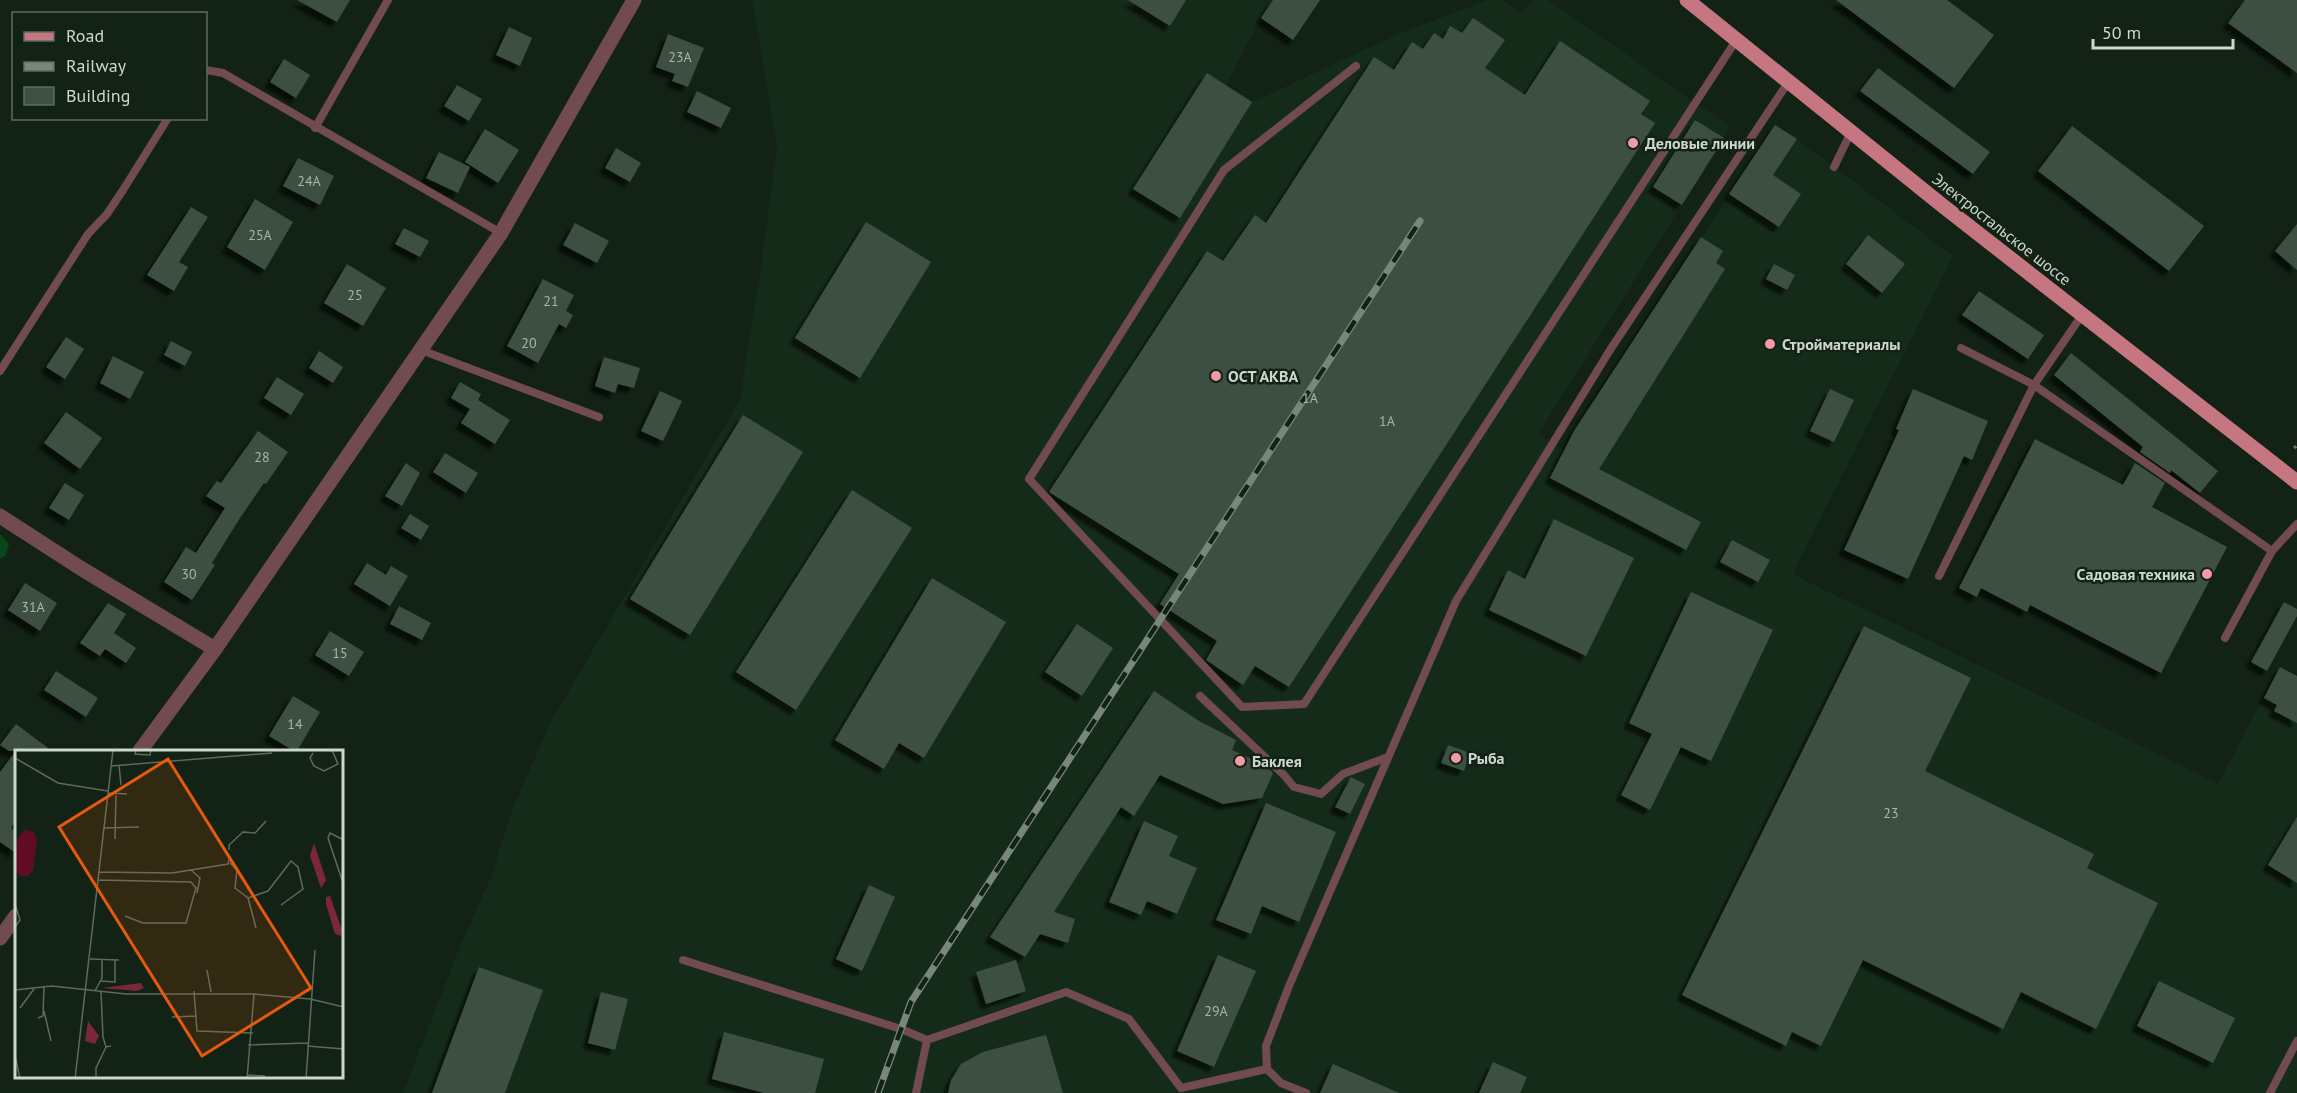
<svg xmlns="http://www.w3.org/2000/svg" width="2297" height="1093" font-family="'PT Sans',sans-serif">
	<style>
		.built { fill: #152b19 }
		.water { fill: #07471b }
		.building { fill: #3e5040; filter: url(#shadow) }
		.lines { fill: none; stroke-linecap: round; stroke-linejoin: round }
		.path { stroke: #68756a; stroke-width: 3; stroke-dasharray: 3 3; stroke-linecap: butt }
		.service { stroke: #714b4f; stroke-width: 8 }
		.minor { stroke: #714b4f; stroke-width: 15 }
		.primary { stroke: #c57680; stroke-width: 15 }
		.rail-casing { stroke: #79867b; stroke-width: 7 }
		.rail { stroke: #122215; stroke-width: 4.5; stroke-dasharray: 14; stroke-linecap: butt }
		.poi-dot { fill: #f49aa5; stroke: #122215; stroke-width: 2 }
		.labels { text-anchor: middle; stroke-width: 5; stroke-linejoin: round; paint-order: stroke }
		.number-label { font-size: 14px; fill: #a9b5aa }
		.poi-label { font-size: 16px; font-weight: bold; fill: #cdd7ce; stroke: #122215; text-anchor: start }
		.street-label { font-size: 16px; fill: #cdd7ce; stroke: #122215 }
		.inset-road { fill: none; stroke: #5d6a5f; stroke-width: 1.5 }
		.view { fill: #e8590c; fill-opacity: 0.15; stroke: #e8590c; stroke-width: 3 }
		.inset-edge { fill: none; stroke: #cdd7ce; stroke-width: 3 }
	</style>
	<defs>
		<filter id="shadow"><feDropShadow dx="-5.5" dy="5.5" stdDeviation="1.5" flood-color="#0009"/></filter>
	</defs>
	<rect width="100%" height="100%" fill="#122215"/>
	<polygon class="built" points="752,0 1273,0 1261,18 1226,85 1253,102 1400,33 1488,0 1503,0 1522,14 1533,0 1548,0 1729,126 1724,138 1538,434 1564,450 1775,125 1797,139 1953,256 1793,573 1816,586 1898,625 2218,784 2276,673 2289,679 2292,673 2297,676 2297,1093 403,1093 461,944 491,877 514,806 550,723 740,400 763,254 777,146"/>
	<polygon class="water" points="0,534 9,544 6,555 0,559"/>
	<g class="building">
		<polygon points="297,0 350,0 337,22"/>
		<polygon points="1128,0 1186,0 1170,26"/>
		<polygon points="1273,0 1320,0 1293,40 1261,18"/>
		<polygon points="1836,0 1947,0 1994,35 1954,88"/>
		<polygon points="2245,0 2297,0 2297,73 2228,23"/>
		<polygon points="1473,18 1505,40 1485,68 1525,95 1560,41 1650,101 1641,114 1655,123 1289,687 1255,666 1243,685 1206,660 1217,641 1160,604 1179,574 1049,492 1207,251 1223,261 1255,215 1266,223 1374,57 1394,70 1412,42 1423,49 1434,33 1443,39 1450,26 1462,33"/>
		<polygon points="509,27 532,38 520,66 496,55"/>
		<polygon points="668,34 704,48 688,87 672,81 675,74 656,67"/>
		<polygon points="284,59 310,75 296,98 270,82"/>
		<polygon points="1878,68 1990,152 1973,174 1860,91"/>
		<polygon points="1207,73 1252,102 1180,218 1133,189"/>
		<polygon points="457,85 482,99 469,121 444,106"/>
		<polygon points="697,91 731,108 721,128 687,112"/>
		<polygon points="1695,120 1724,138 1682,205 1653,187"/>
		<polygon points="1775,125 1797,139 1773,175 1801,194 1779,227 1729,194"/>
		<polygon points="2072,126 2204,226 2169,271 2038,171"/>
		<polygon points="485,129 519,150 498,183 465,162"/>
		<polygon points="616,148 641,163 630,182 605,168"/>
		<polygon points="439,152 470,167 458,193 426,178"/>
		<polygon points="298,158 334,176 320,205 283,186"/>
		<polygon points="255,199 293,222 265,270 227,247"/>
		<polygon points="191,207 208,217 179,262 188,267 174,291 147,275"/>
		<polygon points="866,222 931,262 860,378 795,338"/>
		<polygon points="575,223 609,241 597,263 563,245"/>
		<polygon points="2297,224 2297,270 2275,251"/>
		<polygon points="404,228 429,241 420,257 395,244"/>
		<polygon points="1868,235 1905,264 1882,293 1846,264"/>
		<polygon points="1701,237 1723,251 1716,263 1725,269 1599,469 1701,522 1686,550 1550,478 1574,431"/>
		<polygon points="347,264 386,288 363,326 324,303"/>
		<polygon points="1774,264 1795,275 1787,290 1766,279"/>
		<polygon points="543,279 574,295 566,311 573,315 566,328 559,324 538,363 507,346"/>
		<polygon points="1979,291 2044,335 2028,359 1962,315"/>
		<polygon points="66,337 84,349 65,379 46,367"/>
		<polygon points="171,341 192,352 185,366 164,355"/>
		<polygon points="319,351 343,367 333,383 309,368"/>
		<polygon points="2071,353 2218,471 2200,493 2171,470 2170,473 2140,452 2143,447 2054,375"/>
		<polygon points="113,356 144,372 130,399 100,383"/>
		<polygon points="604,357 640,368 634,388 618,384 615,393 595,386"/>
		<polygon points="277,377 304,394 291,415 264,398"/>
		<polygon points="460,382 481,394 478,400 510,420 495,444 461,423 470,409 451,398"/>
		<polygon points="1830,389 1854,400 1834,442 1810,431"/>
		<polygon points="1913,389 1988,421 1972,460 1964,456 1908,579 1844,550 1899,430 1896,429"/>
		<polygon points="660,391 682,401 663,441 641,431"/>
		<polygon points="66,412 102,438 80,469 44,443"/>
		<polygon points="743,415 803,452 690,635 630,599"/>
		<polygon points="258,431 288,452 266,484 264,483 240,518 212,563 215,565 192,600 164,582 186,547 196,553 225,508 206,496 217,481 221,483"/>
		<polygon points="2035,439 2123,485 2135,463 2165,483 2152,507 2227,547 2161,673 2030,605 2027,612 1981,588 1977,597 1959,588"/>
		<polygon points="445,453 478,473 466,493 433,472"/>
		<polygon points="406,463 420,473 402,506 385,496"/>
		<polygon points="65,483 84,495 69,520 49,508"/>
		<polygon points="852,490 912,528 796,710 736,672"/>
		<polygon points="410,514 429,526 421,540 401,528"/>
		<polygon points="1554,519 1634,558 1586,656 1489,610 1508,570 1525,579"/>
		<polygon points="1732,540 1770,560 1758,582 1720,562"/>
		<polygon points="367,563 386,575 391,566 408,576 390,606 354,584"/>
		<polygon points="932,578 1006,622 924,758 899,743 884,769 835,740"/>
		<polygon points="25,583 57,603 40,631 8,610"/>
		<polygon points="1691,592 1773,630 1711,761 1681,747 1650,810 1621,795 1652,734 1629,723"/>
		<polygon points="2284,602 2297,609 2297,616 2267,671 2251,662"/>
		<polygon points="108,603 126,614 114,633 136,648 126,663 105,649 100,656 80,643"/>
		<polygon points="399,606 431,623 422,640 390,624"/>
		<polygon points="1077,624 1113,648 1082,696 1045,672"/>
		<polygon points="1864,626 1971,678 1925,771 2094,854 2087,868 2158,903 2096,1029 2021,992 2003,1029 1863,960 1821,1046 1792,1032 1786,1046 1682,995"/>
		<polygon points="330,631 364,652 349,676 315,655"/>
		<polygon points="2280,667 2297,676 2297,723 2274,711 2277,705 2264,698"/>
		<polygon points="56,671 98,698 86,717 44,690"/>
		<polygon points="1154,691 1199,721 1236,740 1232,750 1265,765 1273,773 1262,798 1223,804 1160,775 1134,816 1121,807 1054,912 1075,919 1068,943 1040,934 1025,957 990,937"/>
		<polygon points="293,696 320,712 297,751 294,751 269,736"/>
		<polygon points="16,724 52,751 16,751 16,820 11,828 16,832 16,853 0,842 0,772 16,751 9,751 0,745"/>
		<polygon points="1448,745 1470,753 1464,771 1441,763"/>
		<polygon points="1351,777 1365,784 1350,814 1335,807"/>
		<polygon points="1266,803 1336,832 1299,922 1262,906 1251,934 1216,920"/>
		<polygon points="2297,817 2297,883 2268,865"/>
		<polygon points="1144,821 1178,836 1169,856 1197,868 1177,914 1147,901 1141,915 1109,902"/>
		<polygon points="869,885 895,897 862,971 836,959"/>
		<polygon points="1218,955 1256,971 1214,1067 1177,1051"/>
		<polygon points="1016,960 1026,991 986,1004 976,972"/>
		<polygon points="479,967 543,990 505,1093 432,1093"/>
		<polygon points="2159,981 2235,1018 2213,1063 2137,1026"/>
		<polygon points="601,992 628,999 615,1050 588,1043"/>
		<polygon points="724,1032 824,1059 815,1093 764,1093 712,1079"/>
		<polygon points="1046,1035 1063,1093 948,1093 951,1080 961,1064 983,1052"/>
		<polygon points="1493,1062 1527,1077 1520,1093 1479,1093"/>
		<polygon points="1333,1064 1399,1093 1320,1093"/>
	</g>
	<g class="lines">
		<polyline class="path" points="2294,446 2297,449"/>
		<g class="service">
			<polyline points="1356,66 1224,170 1029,479 1242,707 1304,704 1737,39"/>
			<polyline points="206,70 223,73 501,233"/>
			<polyline points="315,128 388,0"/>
			<polyline points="1834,167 1851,132"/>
			<polyline points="1961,348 2034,385 2272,551"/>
			<polyline points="421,350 599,417"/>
			<polyline points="0,371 88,234 107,214 123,190 168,118"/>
			<polyline points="1939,576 2034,385 2082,315"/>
			<polyline points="2225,638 2272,551 2297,524"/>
			<polyline points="1200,696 1283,774 1294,787 1321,794 1343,774 1388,757"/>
			<polyline points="683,960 901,1029 927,1040"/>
			<polyline points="916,1093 927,1040 1066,992 1129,1019 1181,1088 1267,1069"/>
			<polyline points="1306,1093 1281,1083 1267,1069 1266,1046 1289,986 1456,601 1610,350 1789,81"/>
			<polyline points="2270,1093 2297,1041"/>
		</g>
		<g class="minor">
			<polyline points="0,516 82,569 215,649"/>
			<polyline points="140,751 215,649 501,233 634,0"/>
			<polyline points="0,938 16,916"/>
		</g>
		<polyline class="primary" points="1687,0 1943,206 2297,482"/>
		<g class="rail-casing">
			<polyline id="rail" points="878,1093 911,1002 1420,221"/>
		</g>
		<use href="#rail" class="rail"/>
	</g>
	<g class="poi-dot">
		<circle cx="1633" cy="143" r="6"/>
		<circle cx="1770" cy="344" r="6"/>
		<circle cx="1216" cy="376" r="6"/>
		<circle cx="2207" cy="574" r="6"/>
		<circle cx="1456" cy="758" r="6"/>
		<circle cx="1240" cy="761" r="6"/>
	</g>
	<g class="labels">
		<g class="number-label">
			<text x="680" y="62">23А</text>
			<text x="309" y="186">24А</text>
			<text x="260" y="240">25А</text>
			<text x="355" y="300">25</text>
			<text x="551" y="306">21</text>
			<text x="529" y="348">20</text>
			<text x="1310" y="403">1А</text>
			<text x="1387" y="426">1А</text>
			<text x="262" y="462">28</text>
			<text x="189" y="579">30</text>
			<text x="33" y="612">31А</text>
			<text x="340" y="658">15</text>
			<text x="295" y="729">14</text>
			<text x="1891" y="818">23</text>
			<text x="1216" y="1016">29А</text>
		</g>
		<g class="poi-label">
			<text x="1645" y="149">Деловые линии</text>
			<text x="1782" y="350">Стройматериалы</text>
			<text x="1228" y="382">ОСТ АКВА</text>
			<text x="2195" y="580" text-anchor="end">Садовая техника</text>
			<text x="1468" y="764">Рыба</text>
			<text x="1252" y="767">Баклея</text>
		</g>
		<g class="street-label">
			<text transform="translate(2002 229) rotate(38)" y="6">Электростальское шоссе</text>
		</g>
	</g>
	<g transform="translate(15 750)">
		<rect width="328" height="328" fill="#122215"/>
		<path d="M9,80l10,2 3,8 -4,30 -5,6h-8l-5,-6v-11l2,-20z" fill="#610c24"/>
		<path d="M299,93l12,37 -5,8 -11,-32zM315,146l12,34 -1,6 -6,-2 -9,-30v-7zM126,233l3,5 -7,3 -35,-3zM73,271l11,15 -4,8 -10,-3z" fill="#7c2739"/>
		<path class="inset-road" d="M121,0l-1,4 15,1 1,-5M298,3l-3,5 4,8 10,5 14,-7 -6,-14M0,8l43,25 50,8M104,15l2,20M96,16l161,-13M93,43l19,1M89,78l35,-1M100,89l1,-44M329,90l-14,-7 -2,5 16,48M214,100v-5l14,-13 12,1 11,-12M215,113l7,7 -2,18 13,10 20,-7 23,-30 7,6 5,22 -22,16M176,120l9,8 -3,15M84,122l73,1 56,-9 2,-8M83,130l93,2 5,6 -10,35h-43l-18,-7M233,148l8,30M0,154l5,16 -5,7M75,209l29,1M192,220l4,22M86,231l14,1v-22M0,240l37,-4 74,8h128l56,5 34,8M80,241l7,-13v-19M179,241l3,40 56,2M86,242l2,45 3,10 5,-1M5,258l14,-19M29,261l7,30M157,267l24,-1M23,268l5,-2 1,-30M233,295l60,-2M292,296l37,3M0,305l5,24M232,325l18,1M60,329l38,-329M81,329v-11l10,-21M232,329l7,-85M291,329l9,-129"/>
		<path class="view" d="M153,9l143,229 -109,68 -143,-229z"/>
		<rect width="328" height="328" class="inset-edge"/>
	</g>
	<rect x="12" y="12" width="195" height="108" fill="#122215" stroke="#5d6a5f" stroke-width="1.5"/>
	<rect x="24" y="32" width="30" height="9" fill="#c57680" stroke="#5d6a5f" stroke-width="1.5"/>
	<text x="66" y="42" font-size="18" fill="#cdd7ce">Road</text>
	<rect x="24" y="62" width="30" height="9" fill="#79867b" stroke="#5d6a5f" stroke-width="1.5"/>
	<text x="66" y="72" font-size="18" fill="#cdd7ce">Railway</text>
	<rect x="24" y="87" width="30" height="18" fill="#3e5040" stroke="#5d6a5f" stroke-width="1.5"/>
	<text x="66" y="102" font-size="18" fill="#cdd7ce">Building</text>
	<path d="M2093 39v9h140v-9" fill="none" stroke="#cdd7ce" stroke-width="3"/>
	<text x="2102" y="39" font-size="18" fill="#cdd7ce" stroke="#122215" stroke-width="4.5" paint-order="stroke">50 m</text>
</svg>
